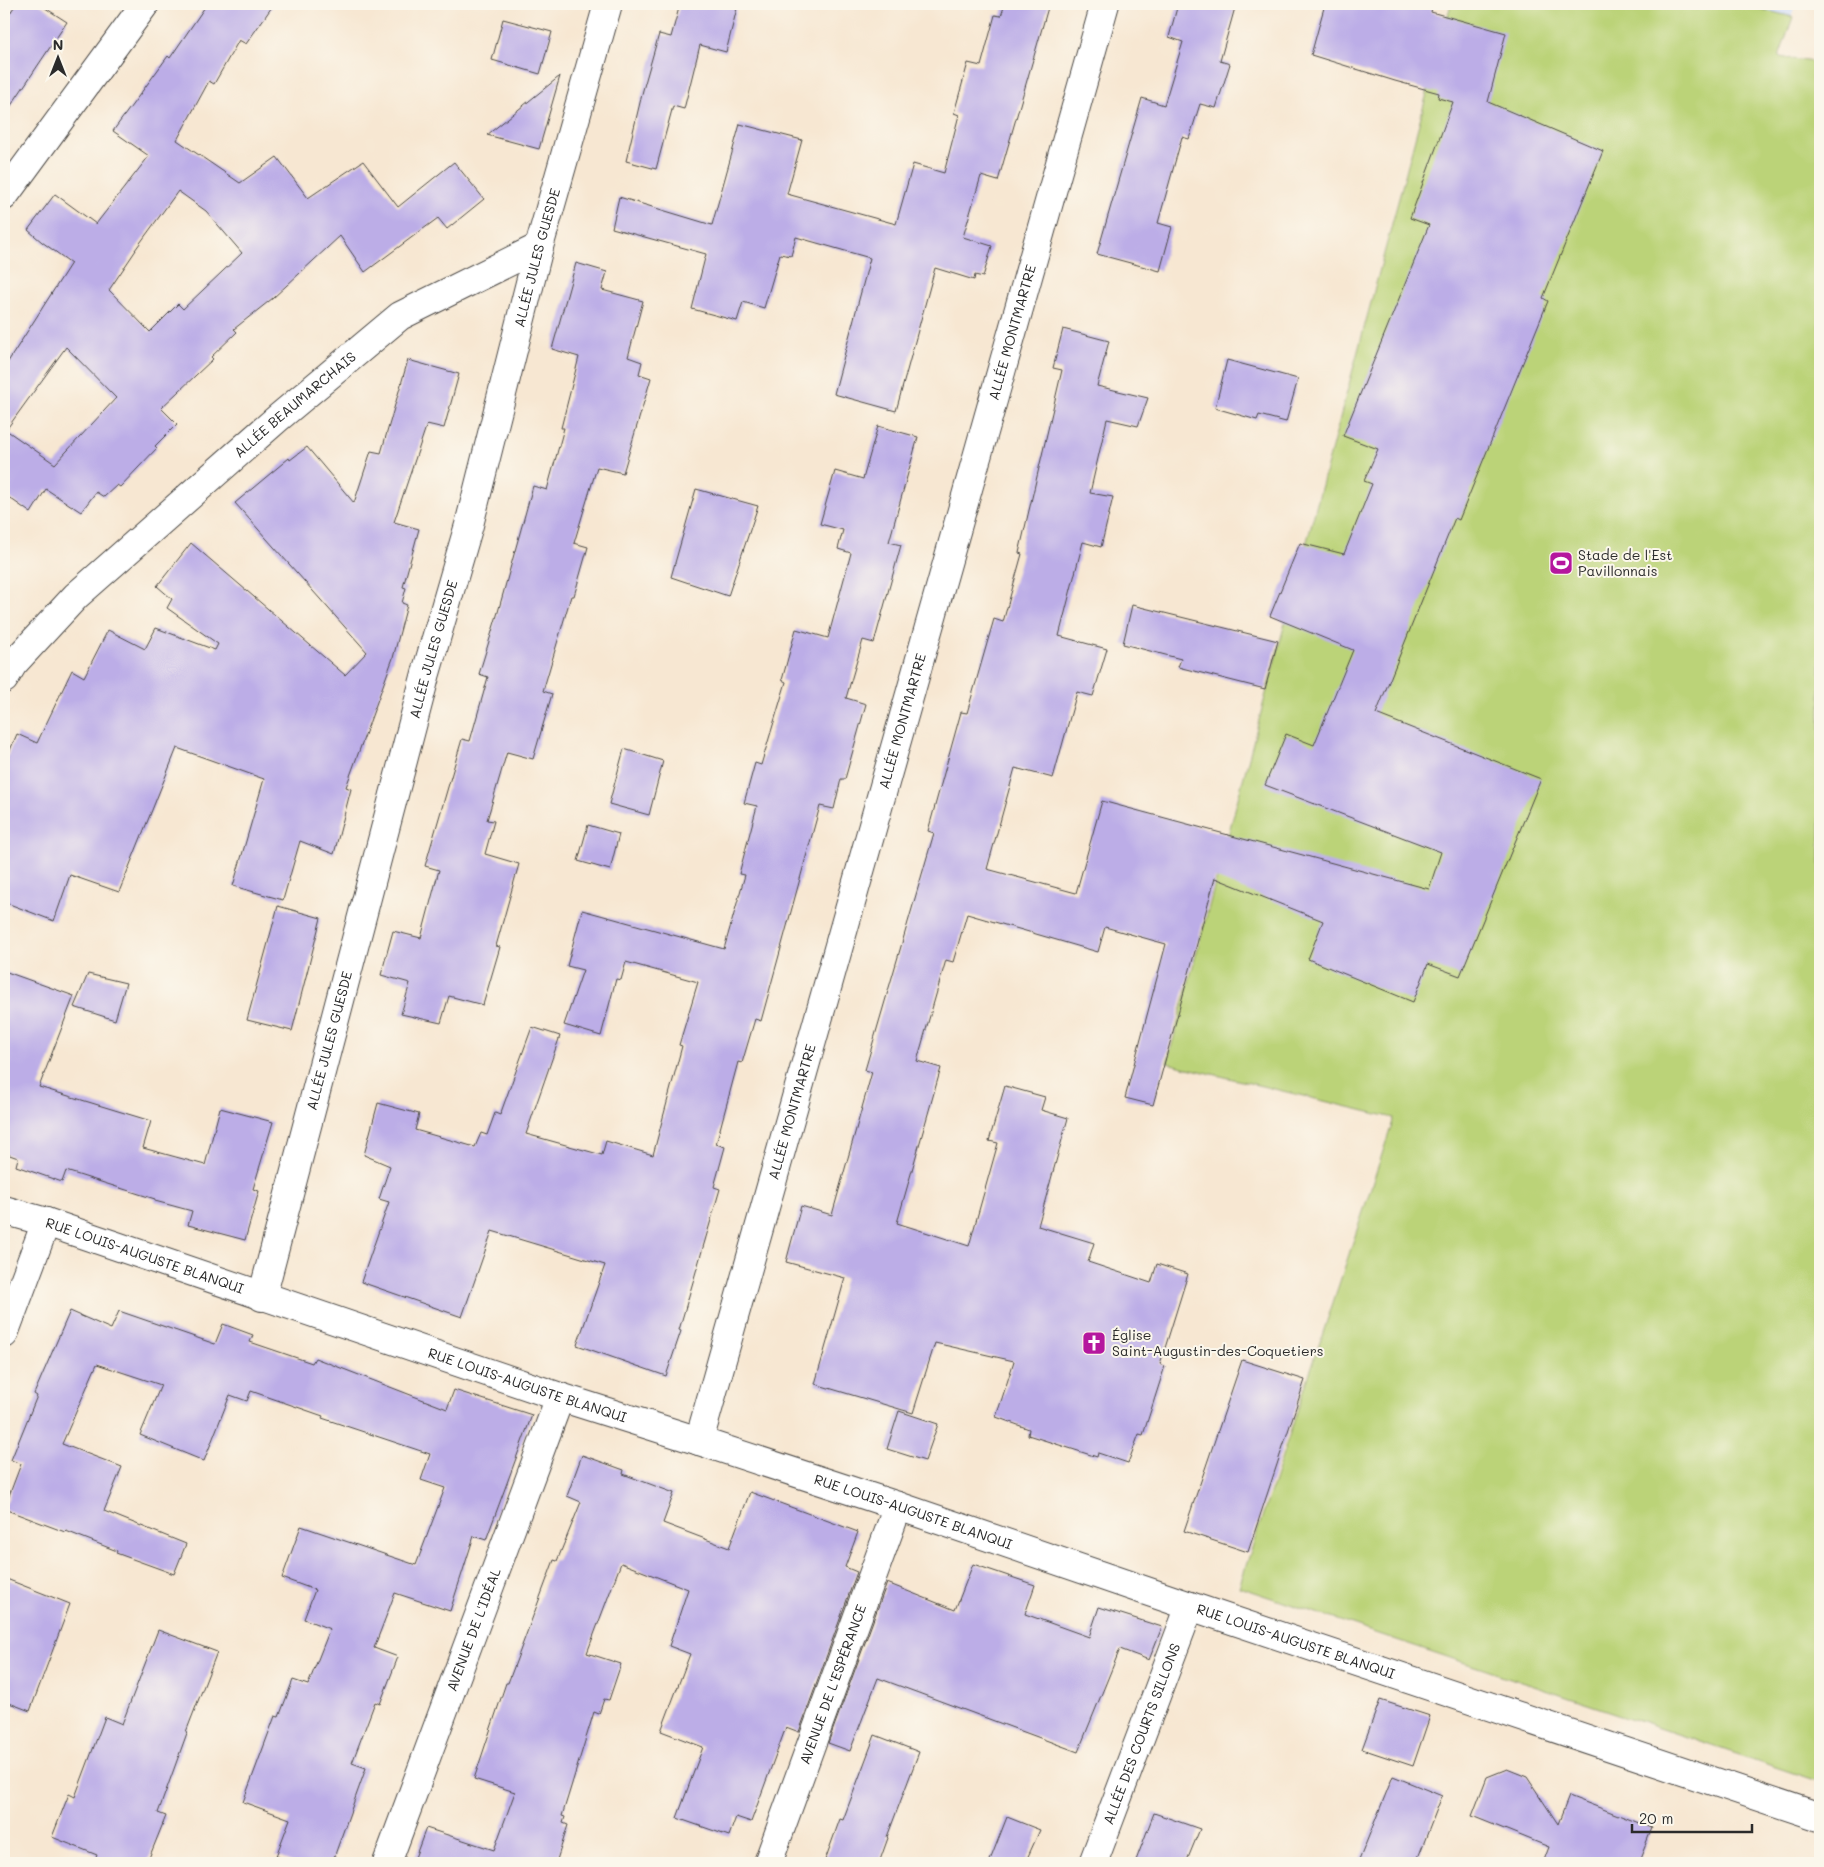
<svg xmlns="http://www.w3.org/2000/svg" width="1824" height="1867" font-family="Mali,sans-serif">
	<style>
		.built { fill: #cddbfa }
		.green { fill: #bbd378; stroke: #737f52 }
		.building { fill: #bcade7; fill-rule: evenodd }
		.lines { fill: none; stroke-linecap: round; stroke-linejoin: round }
		.minor-casing { stroke: #4a4744; stroke-width: 30 }
		.minor { stroke: #fff; stroke-width: 28 }
		.labels { text-anchor: middle; stroke-width: 4; stroke-linejoin: round; paint-order: stroke }
		.street-label { font-size: 14px; fill: #2b2b2b; stroke: #fbf7ec }
		.poi-label { font-size: 14px; fill: #2b2b2b; stroke: #fbf7ec; text-anchor: start }
	</style>
	<rect width="100%" height="100%" fill="#fbf7ec"/>
	<filter id="ink" filterUnits="userSpaceOnUse"><feTurbulence type="fractalNoise" baseFrequency=".02" numOctaves="2"/><feDisplacementMap in="SourceGraphic" scale="10" xChannelSelector="R" yChannelSelector="G"/><feConvolveMatrix kernelMatrix="1 2 1 2 8 2 1 2 1" color-interpolation-filters="sRGB"/></filter>
	<filter id="wash" filterUnits="userSpaceOnUse"><feTurbulence type="fractalNoise" baseFrequency=".0096" numOctaves="4" result="noise"/><feDisplacementMap in="SourceGraphic" scale="20" xChannelSelector="R" yChannelSelector="G"/><feGaussianBlur stdDeviation="1.12" result="paint"/><feColorMatrix in="noise" values="0 0 0 0 0 0 0 0 0 0 0 0 0 0 0 0 0 1.4 0 .05"/><feComposite in="paint" operator="in"/></filter>
	<g filter="url(#wash)">
		<rect width="100%" height="100%" fill="#f7e7d2"/>
		<polygon class="built" points="1732,4 1795,4 1791,19"/>
		<polygon class="green" points="1451,4 1740,4 1793,17 1779,57 1820,63 1820,1782 1239,1587 1394,1118 1167,1063"/>
		<g id="blocks">
			<g class="building">
				<polygon points="16,4 39,4 67,22 4,116 4,22"/>
				<path d="M207,4h67l-28,40 -7,-4 -25,44 -5,-3 -32,59 63,43 37,-26 31,41 55,-37 35,46 56,-45 30,37 -37,30 -9,-11 -73,54 -25,-36 -67,62 -39,31 3,3 -26,25 2,2 -52,49 16,16 -22,22 2,2 -37,39 -3,-2 -13,12 -8,-5 -15,20 -35,-23 -15,24 -27,-19v-126l67,-105 -29,-21 -14,-12 27,-36 41,30 53,-68 -36,-25 55,-75 2,2zM178,191l28,20 36,42 -59,56 -5,-5 -28,28 -41,-42 27,-40h-1zM66,347l50,51 -61,66 -49,-34z"/>
				<polygon points="680,4 738,4 726,52 700,45 684,109 673,106 656,169 626,161 643,90 659,34 671,37"/>
				<polygon points="1005,4 1049,4 998,181 981,176 963,237 992,246 983,277 975,275 974,280 935,268 896,411 834,394 870,258 796,237 791,256 780,254 764,308 743,302 737,321 692,309 706,254 612,228 619,197 712,225 740,124 802,140 787,194 896,224 913,164 944,173 959,115 954,113 968,63 981,66 995,15 1001,16"/>
				<polygon points="1178,4 1236,4 1220,61 1230,64 1216,108 1200,104 1189,139 1182,137 1158,223 1172,227 1160,271 1097,254 1142,98 1164,105 1183,42 1169,37"/>
				<polygon points="1325,4 1433,4 1431,12 1506,33 1488,102 1603,151 1543,298 1548,301 1459,520 1455,518 1376,714 1541,779 1460,976 1428,964 1413,1002 1308,959 1323,921 1215,878 1153,1105 1125,1098 1166,944 1105,927 1098,952 967,914 953,962 946,960 917,1061 941,1068 897,1223 969,1246 998,1143 989,1141 1005,1086 1045,1097 1041,1110 1068,1118 1038,1226 1094,1243 1088,1262 1151,1283 1157,1264 1188,1274 1160,1364 1165,1366 1143,1435 1139,1434 1128,1463 1098,1453 1097,1457 1028,1435 1029,1429 996,1417 1014,1361 935,1343 913,1413 815,1384 845,1278 786,1262 801,1206 832,1215 872,1072 865,1070 934,833 928,831 961,712 967,713 994,619 1003,622 1022,554 1019,553 1062,370 1053,368 1063,329 1109,341 1097,386 1148,398 1138,426 1107,419 1090,493 1113,497 1101,547 1083,542 1059,636 1107,649 1093,696 1077,692 1053,778 1015,768 987,869 1076,893 1102,801 1429,889 1441,852 1265,785 1286,734 1314,745 1353,650 1270,616 1300,543 1344,554 1372,484 1364,481 1378,449 1343,436 1429,225 1410,218 1453,102 1438,98 1439,93 1395,81 1311,55"/>
				<polygon points="503,19 552,32 540,74 492,60"/>
				<polygon points="560,76 539,149 487,135"/>
				<polygon points="576,263 607,272 602,290 643,301 628,357 642,362 639,374 651,378 623,473 597,467 574,543 588,547 574,596 571,596 543,691 552,694 533,759 507,752 487,820 494,821 485,854 519,864 496,946 500,947 483,1005 449,996 441,1023 401,1014 410,983 381,975 393,931 421,938 439,870 425,866 462,739 470,741 488,677 479,674 498,612 533,486 547,490 564,428 561,428 579,357 552,349"/>
				<polygon points="408,360 459,374 444,428 427,424 394,522 419,529 403,587 406,588 402,603 407,605 393,658 346,787 351,789 334,854 300,841 283,900 233,886 264,779 177,748 119,892 70,875 54,921 4,902 4,764 17,734 37,743 72,670 84,677 108,630 145,649 156,628 215,650 218,644 167,608 172,599 157,586 191,543 345,675 367,652 235,503 289,458 290,460 307,447 354,503 371,451 381,453"/>
				<polygon points="1227,360 1298,379 1286,422 1259,415 1257,420 1215,408"/>
				<polygon points="878,426 918,437 889,542 901,545 874,643 863,640 846,698 866,704 845,779 841,779 834,809 820,806 761,1021 755,1019 742,1063 738,1062 716,1144 725,1147 714,1187 720,1189 679,1330 681,1331 666,1376 577,1345 605,1265 492,1231 462,1317 361,1282 389,1202 379,1199 390,1166 364,1155 378,1103 419,1114 415,1130 475,1147 481,1133 487,1135 495,1113 500,1115 532,1027 560,1036 526,1134 602,1155 606,1141 653,1155 682,1046 679,1045 698,982 626,962 621,980 616,979 601,1036 564,1025 583,970 567,966 582,910 724,949 745,875 739,874 757,806 744,803 755,763 761,765 786,682 782,680 796,629 828,638 851,553 838,549 843,530 820,524 835,471 863,479"/>
				<polygon points="696,489 758,506 728,596 671,577"/>
				<polygon points="1132,605 1278,641 1265,689 1178,667 1181,659 1123,644"/>
				<polygon points="624,749 663,761 649,815 609,804"/>
				<polygon points="588,825 619,834 610,870 578,861"/>
				<polygon points="278,906 321,918 292,1031 247,1020"/>
				<polygon points="4,971 74,996 39,1087 151,1121 143,1148 205,1165 220,1108 273,1122 253,1189 259,1191 245,1240 188,1225 192,1211 155,1201 155,1199 66,1171 62,1182 16,1166 18,1158 4,1153"/>
				<polygon points="88,974 126,983 115,1020 74,1007"/>
				<polygon points="70,1311 111,1329 119,1311 215,1344 223,1324 253,1335 250,1342 312,1363 315,1358 447,1409 454,1390 532,1415 486,1540 474,1536 450,1611 395,1593 374,1648 398,1657 380,1704 375,1702 352,1763 366,1768 332,1863 294,1863 276,1856 290,1819 243,1802 275,1716 279,1717 293,1680 308,1685 330,1629 304,1619 315,1590 282,1578 301,1526 416,1565 445,1488 421,1480 430,1454 322,1418 323,1416 251,1391 247,1401 230,1395 204,1461 140,1435 161,1385 97,1364 62,1444 122,1467 104,1511 186,1544 174,1574 116,1553 117,1551 66,1531 65,1532 4,1509 21,1464 11,1460 37,1396 34,1394"/>
				<polygon points="1242,1360 1305,1380 1248,1552 1184,1531"/>
				<polygon points="899,1411 938,1424 925,1461 887,1449"/>
				<polygon points="582,1455 624,1470 623,1474 674,1493 663,1523 729,1548 750,1492 858,1532 845,1567 857,1572 799,1732 786,1727 751,1822 736,1817 729,1836 677,1818 703,1747 661,1731 690,1654 669,1646 688,1589 621,1563 587,1653 621,1664 609,1700 604,1699 599,1714 594,1712 562,1816 565,1817 563,1823 568,1825 556,1863 413,1863 426,1828 494,1850 515,1792 474,1779 506,1683 508,1683 554,1560 557,1561 581,1502 567,1496"/>
				<polygon points="973,1564 1035,1585 1025,1614 1089,1637 1099,1607 1162,1627 1149,1660 1120,1649 1078,1752 878,1678 850,1751 828,1743 887,1583 955,1610"/>
				<polygon points="4,1578 70,1604 30,1711 4,1701"/>
				<polygon points="158,1630 217,1652 186,1732 187,1733 158,1813 166,1816 147,1863 94,1863 97,1855 52,1837 69,1794 75,1797 105,1717 122,1724"/>
				<polygon points="1380,1700 1430,1716 1413,1766 1362,1749"/>
				<polygon points="875,1735 919,1752 887,1837 888,1838 879,1863 824,1863 840,1819 843,1820"/>
				<polygon points="1507,1769 1527,1777 1558,1824 1569,1796 1652,1828 1638,1863 1543,1863 1549,1847 1472,1816 1487,1777"/>
				<polygon points="1393,1776 1442,1796 1416,1863 1358,1863"/>
				<polygon points="1154,1813 1200,1829 1186,1863 1135,1863"/>
				<polygon points="1007,1817 1040,1830 1025,1863 989,1863"/>
			</g>
		</g>
	</g>
	<g filter="url(#ink)">
		<use href="#blocks" fill-opacity="0" stroke="#4a4744" stroke-width="1"/>
		<g class="lines">
			<g class="minor-casing">
				<g id="minor">
					<polyline points="4,196 145,4"/>
					<path id="s1" d="M4,679l9,-15 63,-68 202,-178 122,-102 139,-69"/>
					<path id="s2" d="M4,1210l42,12 514,175 139,44 199,65 292,100 630,211"/>
					<path id="s3" d="M262,1297l164,-624 43,-148 70,-278 69,-243"/>
					<polyline points="4,1334 46,1222"/>
					<path id="s4" d="M699,1441l406,-1437"/>
					<path id="s5" d="M387,1863l173,-466"/>
					<path id="s6" d="M768,1863l130,-357"/>
					<path id="s7" d="M1093,1863l97,-257"/>
				</g>
			</g>
			<use href="#minor" class="minor"/>
		</g>
	</g>
	<defs>
		<g id="stadium-square" transform="scale(1.25)"><rect x="-9" y="-9" width="18" height="18" rx="4" fill="#b5179e" stroke="#fbf7ec"/><path d="M0-5a6.5 5 0 1 0 0 10a6.5 5 0 1 0 0-10ZM-3.5-1.8h7v3.6h-7Z" fill="#fff"/></g>
		<g id="church-square" transform="scale(1.25)"><rect x="-9" y="-9" width="18" height="18" rx="4" fill="#b5179e" stroke="#fbf7ec"/><path d="M-1.2-6h2.4v3.5h3.3v2.4h-3.3V6h-2.4V-.1h-3.3v-2.4h3.3Z" fill="#fff"/></g>
	</defs>
	<g fill-rule="evenodd">
		<use href="#stadium-square" x="1561" y="563"/>
		<use href="#church-square" x="1094" y="1343"/>
	</g>
	<g class="labels">
		<g class="street-label">
			<text dy="5" stroke="none"><textPath href="#s3" startOffset="1075">ALLÉE JULES GUESDE</textPath></text>
			<text dy="5" stroke="none"><textPath href="#s4" startOffset="1152">ALLÉE MONTMARTRE</textPath></text>
			<text dy="5" stroke="none"><textPath href="#s1" startOffset="401">ALLÉE BEAUMARCHAIS</textPath></text>
			<text dy="5" stroke="none"><textPath href="#s3" startOffset="670">ALLÉE JULES GUESDE</textPath></text>
			<text dy="5" stroke="none"><textPath href="#s4" startOffset="748">ALLÉE MONTMARTRE</textPath></text>
			<text dy="5" stroke="none"><textPath href="#s3" startOffset="265">ALLÉE JULES GUESDE</textPath></text>
			<text dy="5" stroke="none"><textPath href="#s4" startOffset="342">ALLÉE MONTMARTRE</textPath></text>
			<text dy="5" stroke="none"><textPath href="#s2" startOffset="148">RUE LOUIS-AUGUSTE BLANQUI</textPath></text>
			<text dy="5" stroke="none"><textPath href="#s2" startOffset="552">RUE LOUIS-AUGUSTE BLANQUI</textPath></text>
			<text dy="5" stroke="none"><textPath href="#s2" startOffset="958">RUE LOUIS-AUGUSTE BLANQUI</textPath></text>
			<text dy="5" stroke="none"><textPath href="#s5" startOffset="249">AVENUE DE L'IDÉAL</textPath></text>
			<text dy="5" stroke="none"><textPath href="#s2" startOffset="1362">RUE LOUIS-AUGUSTE BLANQUI</textPath></text>
			<text dy="5" stroke="none"><textPath href="#s6" startOffset="190">AVENUE DE L'ESPÉRANCE</textPath></text>
			<text dy="5" stroke="none"><textPath href="#s7" startOffset="138">ALLÉE DES COURTS SILLONS</textPath></text>
		</g>
		<g class="poi-label">
			<text x="1578" y="560">Stade de l'Est<tspan x="1578" dy="16">Pavillonnais</tspan></text>
			<text x="1112" y="1340">Église<tspan x="1112" dy="16">Saint-Augustin-des-Coquetiers</tspan></text>
		</g>
	</g>
	<rect width="1824" height="1867" fill="none" stroke="#fbf7ec" stroke-width="20"/>
	<g transform="translate(58 58)" stroke="#fbf7ec" stroke-width="4" paint-order="stroke">
	<path d="M0-4L9 19L0 12L-9 19Z" fill="#2b2b2b"/>
	<text y="-8" font-size="14" font-weight="bold" text-anchor="middle" fill="#2b2b2b">N</text>
	</g>
	<path d="M1632 1824v8h120v-8" fill="none" stroke="#2b2b2b" stroke-width="2.5"/>
	<text x="1639" y="1824" font-size="15" fill="#2b2b2b" stroke="#fbf7ec" stroke-width="4" paint-order="stroke">20 m</text>
</svg>
